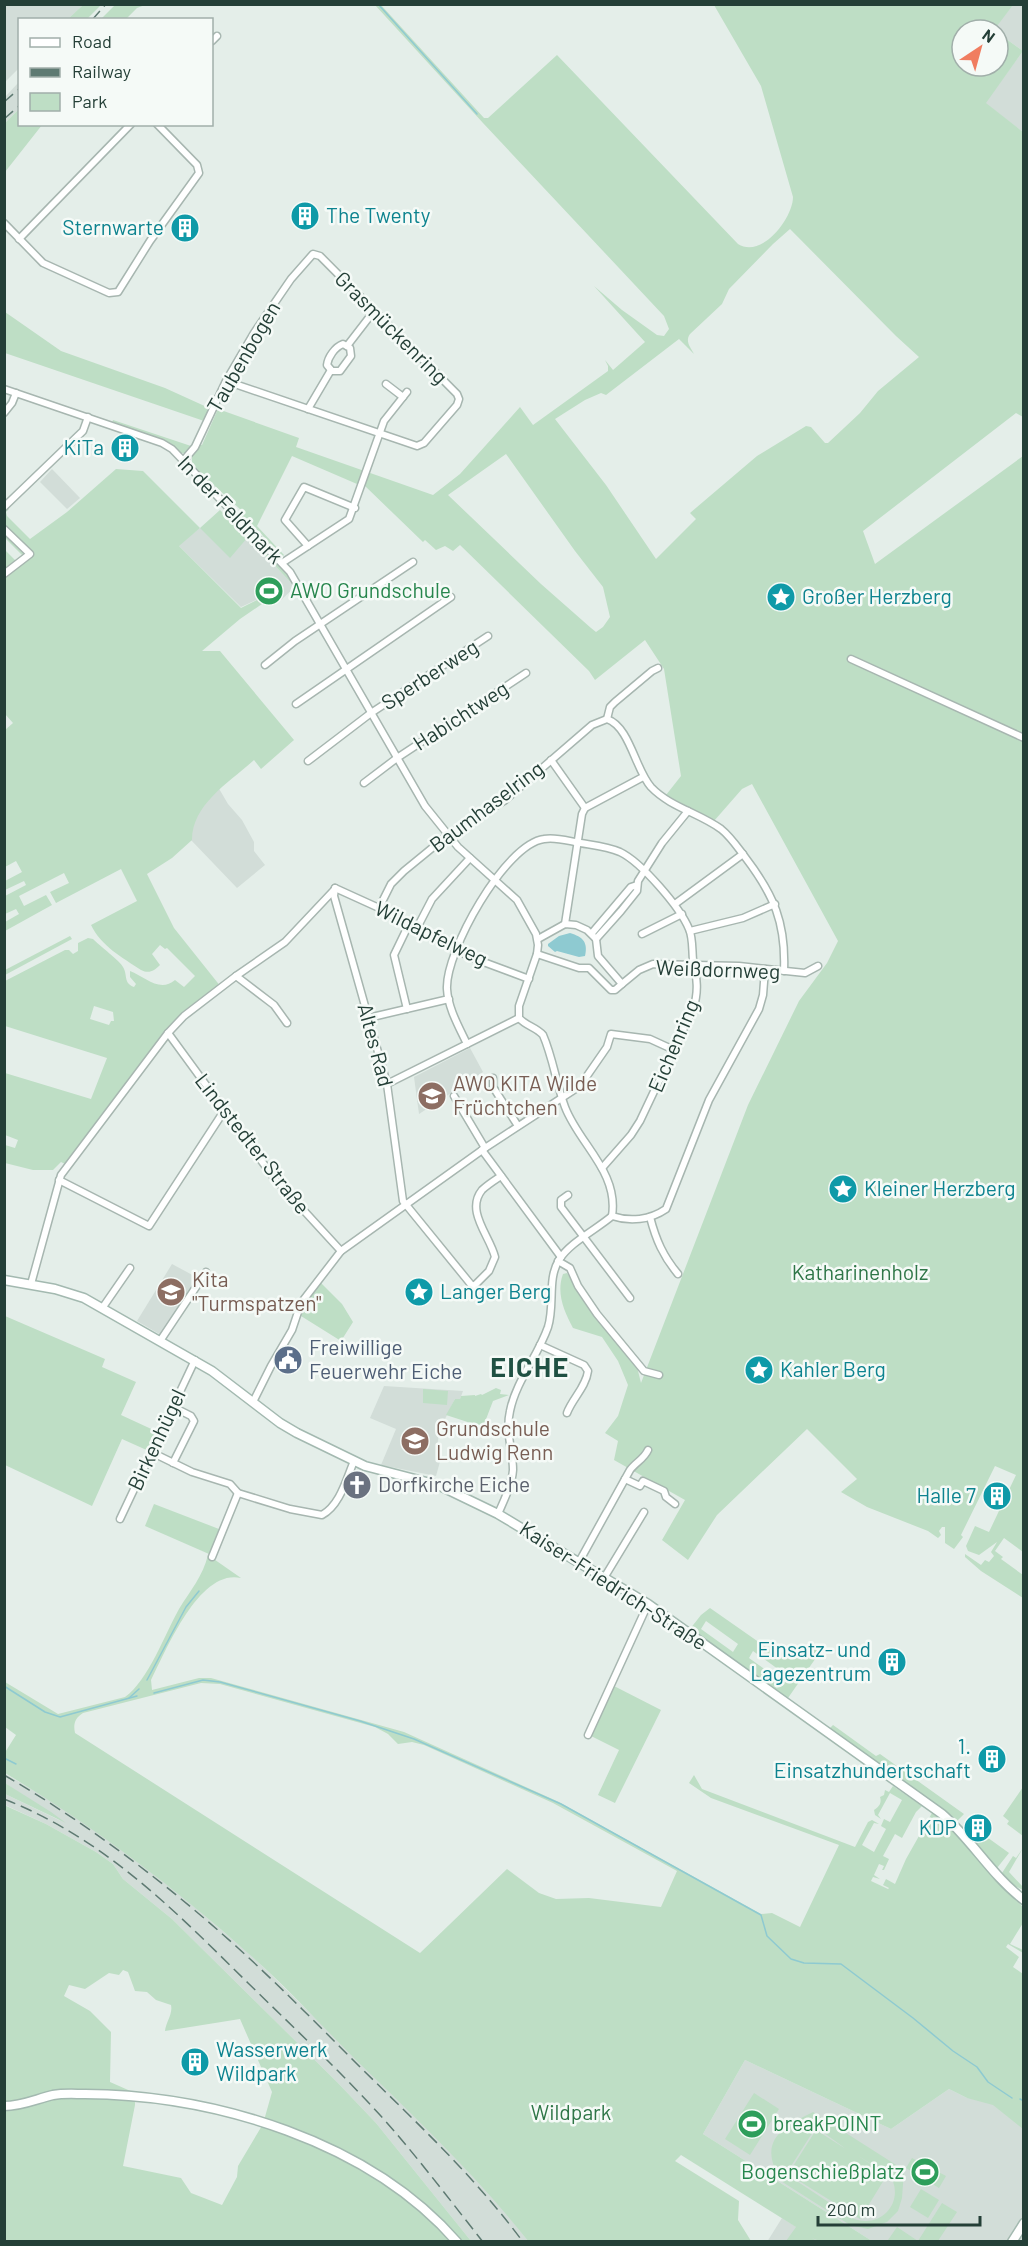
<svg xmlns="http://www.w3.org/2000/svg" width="1028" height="2246" font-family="Barlow,sans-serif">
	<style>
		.built { fill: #d2ddd8 }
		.green { fill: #bedec5; fill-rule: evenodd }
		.water { fill: #8ecad1 }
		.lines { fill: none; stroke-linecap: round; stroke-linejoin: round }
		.stream { stroke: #8ecad1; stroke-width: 1.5 }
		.street-casing { stroke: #a7b6b0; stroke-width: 9 }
		.secondary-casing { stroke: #a3b9b0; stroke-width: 11 }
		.street { stroke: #fff; stroke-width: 6 }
		.secondary { stroke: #fff; stroke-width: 8 }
		.rail { stroke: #5e7a72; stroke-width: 1.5; stroke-dasharray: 12 6; stroke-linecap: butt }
		.labels { text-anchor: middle; stroke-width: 5; stroke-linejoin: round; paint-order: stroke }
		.culture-label { font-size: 21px; fill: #0d838f; stroke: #f5faf7; text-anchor: start }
		.street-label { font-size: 21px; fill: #243f37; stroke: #f5faf7 }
		.leisure-label { font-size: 21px; fill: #27864d; stroke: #f5faf7; text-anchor: start }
		.education-label { font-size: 21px; fill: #785e54; stroke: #f5faf7; text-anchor: start }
		.park-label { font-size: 21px; fill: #2e7647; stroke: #f5faf7 }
		.service-label { font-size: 21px; fill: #4e5e75; stroke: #f5faf7; text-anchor: start }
		.worship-label { font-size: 21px; fill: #5b616d; stroke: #f5faf7; text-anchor: start }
		.district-label { font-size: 27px; font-weight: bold; letter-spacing: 1.5px; fill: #205143; stroke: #f5faf7 }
	</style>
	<rect width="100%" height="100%" fill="#e4eee9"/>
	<g class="built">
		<polygon points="5,5 83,5 68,19 20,20 19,68 5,82"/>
		<polygon points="1013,5 1023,5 1023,132 985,103 1023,51 998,33 998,30 993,29"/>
		<polygon points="19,82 19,109 5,123 5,97"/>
		<polygon points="52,469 80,498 67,509 40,482"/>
		<polygon points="200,528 248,537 295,587 281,600 276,602 262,604 256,600 241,607 178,545"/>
		<polygon points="166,698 228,804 242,820 254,842 254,851 265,865 237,888 191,840"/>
		<polygon points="470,1048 483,1072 419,1114 414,1077"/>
		<polygon points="172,1264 198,1278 161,1335 137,1321"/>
		<polygon points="384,1386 463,1391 460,1399 455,1399 439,1431 437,1450 439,1450 441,1458 436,1476 381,1465 396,1429 370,1418"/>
		<polygon points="4,1773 58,1805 100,1833 178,1893 251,1955 440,2140 495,2199 528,2241 471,2241 376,2123 337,2082 172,1919 123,1879 113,1864 96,1852 46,1824 5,1805 5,1794 61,1821 5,1783"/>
		<polygon points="745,2060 891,2129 949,2089 967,2098 1023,2066 1023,2241 872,2241 703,2134"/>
		<polygon points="782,2218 819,2241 767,2242"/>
	</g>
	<g class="green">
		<polygon points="83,5 101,5 87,19 68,19"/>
		<polygon points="115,5 115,4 145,5 137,8 126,19 101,19"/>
		<path d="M375,5h6l103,113h4l69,-63 181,189c24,15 55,-26 55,-47l-32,-111 -47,-81h299l-19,25h-32v36h36v-33l25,18 -37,52 37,29v285l-7,-4 -153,118 12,33 148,-108v1096l-19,-14 -9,13 8,6 -2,2 22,16v23l-42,-27 -16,-14v-3l16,11 4,-5 4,2 5,-6 -3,-4 6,-10 -18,13 -11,-4 -2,-5 9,-20 14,6 27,-57 -21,-9 -34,69 2,2 -9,12 -9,-6v-16h-3l-3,4 2,4 -3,3 -10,-7 -61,-24 -26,-15 16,-13 -50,-50 -90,86 -29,45 -26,-20 23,-40 -71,-40 4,-19 -13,-8 13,-17 10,-31 -10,-24 -16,-24 -29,-9c-9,-17 -17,-35 -10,-54l4,-1 31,47 39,47 4,16 107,-278 51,-104 28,-38 11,-22 -86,-157 -10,5 -28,32 -48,-26 15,-19 -17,-107 -19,-29 -50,40 -6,-9 -129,-126 -7,6 -8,-5 -9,4 -11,-10 -2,2 -58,-56 -8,-2 -65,-28 -35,70 27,29 -3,3 -22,-27 -3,2 -18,-19 3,-4 -49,-45v-9l7,-12 3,1 16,-36 81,29 -3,9 137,48 27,-21 60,-67 13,18 75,-54v-5l-3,-6 8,10 32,-28 -51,-56 28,24 35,25 7,1 5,-7 -5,-13 -181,-193zM790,229l106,107 23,21 -41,34 -18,22 -32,30h-3l-14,-16 -5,-1 -49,30 -67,57 6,6 -40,40 -50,-74 -51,-66 30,-19 16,-7 5,2 73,-56 15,15c-4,-7 -9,-13 -4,-20l32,-30 7,-15 44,-45zM506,454l69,97 28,36 7,30 -7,10 -7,5 -5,-4 -50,-44 -93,-89z"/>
		<polygon points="19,109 20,124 42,125 5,172 5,123"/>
		<polygon points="5,312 61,351 165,388 209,408 211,413 207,422 5,353"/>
		<polygon points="113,420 194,447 188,453 180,453 167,443 112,423"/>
		<path d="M116,469l27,2 57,57 20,-18 25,25 4,-3 4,5 -1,2 36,34 8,13 -1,1 -47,-50 -18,21 -30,-30 -21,18 62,62 16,-8 5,4 -22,15 -38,32h18l74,89 -33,29 -7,-9c-24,22 -62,44 -62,80l-20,18 -25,16 27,54 47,59 -55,43 -101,134 -4,-2 -8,8h-20l-28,-7v-18l10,3 3,-8 -13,-5v-62l86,26 16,-41 -102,-32v-45l60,-31h4l4,4 5,-3v-8l10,-5 5,1c6,6 28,23 30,28 5,8 0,16 11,20l2,-3 -6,-7v-6c15,6 30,22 45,9l9,7 11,-11 -28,-28 -2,1 -5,-4 -8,9 8,11c-6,6 -11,9 -19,5 -18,-12 -40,-24 -50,-45l46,-24 -16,-32 -65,34 -6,-11 19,-9 -5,-10 -45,23 5,10 22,-11 6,10 -47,26v-9l14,-8 -3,-5 -11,5v-18l21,-11 -2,-4 -19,9v-9l17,-9 -6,-11 -11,6v-137l8,-7 -8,-9 -1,-144h3l-2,-2v-18l11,11 6,-6 -17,-17 -1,-7 20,20v6l6,-6 -25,-26v-17l4,1 -3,3 1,4 23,23 37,-27zM94,1006l19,6 1,9h-3l-2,4 -19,-6z"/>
		<polygon points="70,936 72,939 5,975 5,970"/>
		<polygon points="320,1282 342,1304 353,1322 341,1341 301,1316 305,1308 304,1304"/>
		<polygon points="5,1316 105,1359 102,1367 136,1382 121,1415 160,1433 151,1452 122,1439 92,1506 5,1465"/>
		<polygon points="496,1388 501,1390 500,1394 509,1395 493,1401 483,1427 446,1415 455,1399 460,1399 461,1396 475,1395 475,1396 481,1394 482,1395"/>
		<polygon points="423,1389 448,1391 447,1405 423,1403"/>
		<polygon points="154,1504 219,1529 209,1554 145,1526"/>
		<path d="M208,1555l33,23c-42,-10 -75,73 -90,102l1,10 47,-12h12l193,54 155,70 202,112 11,-1 28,14 39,-82 -128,-47 -22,-15 5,-8 8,14 153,58 13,-25 4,-2 7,4 -5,-1 -12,22 12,7 12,-23 -5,-3 3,-7 6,3 12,-22 -12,-7 -12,22 3,4 -6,-4 -1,-5c5,-3 8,-7 6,-13l4,-2 1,-5 4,2 4,-6 29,20 -6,6 -14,26 -7,-4 -12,22 6,3 -5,11h-2l2,-4 -5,-2 -5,11 6,4 -7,-2 -2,4 17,8 1,-1 -6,-3 3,-6 9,5 11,-25 26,-46c35,27 59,65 91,94v16l-13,21 13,6v3l-15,-9 -2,3 13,10 -6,10 10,7v155l-30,-24 -26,-7 -18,-9 -58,40 -146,-69 -42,74 169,107h-53l-7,-3 5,3h-31l10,-14 -115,-72 -6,6 64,40 -1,19 13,21h-223c-52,-66 -112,-123 -172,-181 -36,-36 -69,-73 -107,-106 -76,-68 -157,-129 -244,-181l-1,-19 12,-19 -11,-8v-45l53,32 67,-17c23,-16 40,-63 54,-88 11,-18 24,-33 29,-54zM201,1683l19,1 155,43 13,7 10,10 14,-2 12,3 129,58 124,68 -16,36 -72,-9 -33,1 -17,-6 -32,-24 -87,84 -345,-220c-2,-9 0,-15 8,-20z"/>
		<path d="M710,1608l66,46 35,-9 9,7 -32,46 -98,-69 11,-14zM706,1621l32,23 -5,8 -32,-23zM753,1651l36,26 -5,6 -35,-25z"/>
		<polygon points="614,1686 661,1710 615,1803 598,1795 619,1750 591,1736"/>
		<polygon points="833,1725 876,1756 880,1754 964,1814 957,1821 830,1728"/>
		<polygon points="5,1783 51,1812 66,1823 5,1794"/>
		<polygon points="1023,1787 1023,1836 1007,1824 1009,1821 1003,1816"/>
		<path d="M4,1805l42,19 50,28 17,12 10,15 49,40 165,163 39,41 95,118h-466zM123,1970l5,2 7,19 12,1 9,8 15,5c2,9 -5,17 -6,26l75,-12 32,73 -9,32 -25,42 -1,11 -15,28 -31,-12 -10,-15 -58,-12 12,-61v-12l-25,-11 1,-50 -21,-21 -26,-15 5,-11 16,4 24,-16 10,2z"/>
		<polygon points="968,1827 982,1837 984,1835 1009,1853 997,1868 967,1831"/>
		<polygon points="1023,1848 1009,1872 1023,1887 1023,1890 1015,1886 1002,1873 1013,1856 1016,1858"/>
		<polygon points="754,2093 779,2109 750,2155 725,2139"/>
		<path d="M813,2112l91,58 -2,28 -4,13 -11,11 -19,7 -18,-4 -77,-49 3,-5c-16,-34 12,-46 37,-59zM816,2127l30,22 -30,-19 -28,44 72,45 27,-44 -30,-20 30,19 1,-2c19,26 -4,57 -34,47l-68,-45z"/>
		<polygon points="912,2158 946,2176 939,2188 906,2168"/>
		<polygon points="921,2189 939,2200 928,2218 910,2207"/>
		<polygon points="942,2203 957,2212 938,2241 888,2240 897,2227 918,2241"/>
	</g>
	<path class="water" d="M570,933c13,4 18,9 15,23l-6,1 -22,-6 -2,1 -7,-6v-2l11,-8z"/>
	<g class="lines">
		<g class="stream">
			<polyline points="378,4 477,114"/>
			<polyline points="147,1680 186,1607 199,1591"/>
			<polyline points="4,1686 45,1712 60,1717 137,1696"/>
			<polyline points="154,1693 203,1680 220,1682 360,1721 414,1739 561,1804 761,1915 767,1936 791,1959 804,1963 841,1964 913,2018 953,2051 977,2067 988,2082 1012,2098"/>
			<polyline points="129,1698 139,1689"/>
			<polyline points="4,1758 16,1764"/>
			<polyline points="1020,2099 1024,2101"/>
		</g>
		<g class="street-casing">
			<g id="street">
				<polyline points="212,41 217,36"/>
				<polyline points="4,223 43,263 109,293 118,292 150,241 199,173 197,165 157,124"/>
				<polyline points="19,239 131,124"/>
				<path d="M343,344l7,4 1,8 -11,15h-8l-5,-6c1,-8 8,-18 16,-21z"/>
				<polyline points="347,346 374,311"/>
				<polyline points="386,384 403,397"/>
				<path d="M4,389l158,54 10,6 118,123 135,234 33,41 59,53 19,34 2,11 -1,9 -18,52v12c7,8 17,9 24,17 10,23 13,48 22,72 14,37 54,65 47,109"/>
				<polyline points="308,409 331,370"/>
				<polyline points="4,413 12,403 16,393"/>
				<polyline points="183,461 195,447 226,381 254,333 291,279 313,254 320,256 457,394 459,399 457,405 424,443 417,446 226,381"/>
				<polyline points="4,507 83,431 88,417"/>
				<polyline points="4,529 30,554 4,574"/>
				<polyline points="308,546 285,520 304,487 355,508"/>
				<polyline points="282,563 349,519 384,421 407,392"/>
				<polyline points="851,659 1024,738"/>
				<polyline points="265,665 295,641 413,562"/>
				<polyline points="296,704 451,597"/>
				<polyline points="607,719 610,707 615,702 652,671 658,668"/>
				<polyline points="551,760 585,808"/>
				<polyline points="308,761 371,713 488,636"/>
				<polyline points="364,783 397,758 526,673"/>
				<polyline points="585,808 643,777"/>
				<path d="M335,888l-1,8 53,188 16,117 70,86 16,-16 6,-14c-5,-21 -30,-46 -13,-67 5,-5 13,-10 19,-14"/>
				<polyline points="335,888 379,908 470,957 529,979"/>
				<polyline points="675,904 743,854"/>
				<path d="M379,908l12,-24 13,-13 44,-36 56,-34 88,-76 15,-6c23,8 28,50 44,68 19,20 48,26 70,42 10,8 17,19 24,28 29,38 41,66 39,114"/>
				<polyline points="565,924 582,814 585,808"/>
				<polyline points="417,928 432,899 470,858"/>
				<polyline points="690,931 743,918 775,904"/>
				<polyline points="592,933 631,887 637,885"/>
				<polyline points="642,934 682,914"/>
				<polyline points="538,939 565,924 576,925 587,930 596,939 598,956 622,984 639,970 653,964 739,966 805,973 818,966"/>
				<polyline points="596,939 621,911 637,891 638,881 662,843 688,811"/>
				<polyline points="537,954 579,968 589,968 611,990 615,990 622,984"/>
				<polyline points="236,976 274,1005 287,1023"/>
				<polyline points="407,1009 394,955 409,924"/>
				<polyline points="368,1018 449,999"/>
				<polyline points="168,1033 274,1178 341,1251"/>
				<path d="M467,1044c-8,-17 -19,-36 -20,-55 -2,-37 58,-145 97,-150 10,-2 21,1 31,3 15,3 31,4 45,10 21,10 60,55 69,77 4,9 3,21 4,31 4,18 6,32 0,49l-53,112 -9,14 -29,33"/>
				<polyline points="493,1078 493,1087 518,1126"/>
				<polyline points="387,1084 519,1018"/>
				<polyline points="454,1096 485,1148"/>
				<polyline points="482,1150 561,1257"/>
				<polyline points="59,1180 149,1226 224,1111"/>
				<polyline points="568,1195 561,1200 561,1207 630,1298"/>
				<path d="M612,1216c18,6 38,4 54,-7l43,-109 50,-91 4,-14 2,-26"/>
				<path d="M650,1217c6,23 13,39 28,57"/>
				<polyline points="558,1261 570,1268 578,1286 597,1314 644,1371 659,1375"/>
				<polyline points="31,1284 61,1175 168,1033 184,1016 236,976 285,942 335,889"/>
				<polyline points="103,1307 130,1268"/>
				<polyline points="160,1341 206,1272"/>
				<path d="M540,1345l44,20 4,6c-2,16 -16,28 -21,42"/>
				<polyline points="253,1402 271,1366 292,1330 301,1303 341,1251 485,1148 580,1086 607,1047 611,1034 650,1039 674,1050"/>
				<polyline points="173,1407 191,1416 194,1421 173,1463"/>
				<path d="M151,1452l41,20 38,12 8,9 52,16 32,6c18,-10 24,-35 32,-54"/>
				<polyline points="625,1479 640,1486 643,1481 664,1491 666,1497 675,1504"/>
				<path d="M498,1514c6,-14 14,-29 15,-44 0,-20 -8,-37 -3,-59 6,-30 28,-55 38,-84 7,-22 -1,-48 11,-67 10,-17 38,-31 53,-44"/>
				<polyline points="120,1519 195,1360"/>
				<polyline points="212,1557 238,1493"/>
				<path d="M579,1562l51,-92c6,-8 14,-11 18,-20"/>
				<polyline points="604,1578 644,1512"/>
				<polyline points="588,1735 648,1604"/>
			</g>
		</g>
		<g class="secondary-casing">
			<g id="secondary">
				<path d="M4,1280l51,9 29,9 128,73 68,52 17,10 68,33 73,19 60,29 150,90 294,210c30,26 50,62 82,86"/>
				<path d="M4,2106c18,0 32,-7 49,-11 11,-2 22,-1 32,-1 130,1 284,47 372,148"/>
				<polyline points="1012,2242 1024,2223"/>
			</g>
		</g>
		<use href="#street" class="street"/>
		<use href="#secondary" class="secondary"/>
		<g class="rail">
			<polyline points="92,20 106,4"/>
			<polyline points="4,102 20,88"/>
			<polyline points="4,119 20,105"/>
			<path d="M4,1775c84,49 162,108 234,173 43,39 83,80 124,121 56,55 114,109 161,173"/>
			<path d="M4,1799c101,40 169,110 244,184 45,44 90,86 132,132 36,40 69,84 103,127"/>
		</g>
	</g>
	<defs>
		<g id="building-disc" transform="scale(1.5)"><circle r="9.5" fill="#0f9aa8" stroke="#f5faf7"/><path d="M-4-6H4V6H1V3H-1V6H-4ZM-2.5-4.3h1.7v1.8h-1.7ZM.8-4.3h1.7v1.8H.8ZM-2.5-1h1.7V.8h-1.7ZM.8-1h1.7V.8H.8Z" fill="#fff"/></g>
		<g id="stadium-disc" transform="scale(1.5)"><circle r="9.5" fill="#2e9e5b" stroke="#f5faf7"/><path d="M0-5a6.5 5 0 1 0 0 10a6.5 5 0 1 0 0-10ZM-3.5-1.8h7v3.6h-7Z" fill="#fff"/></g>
		<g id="sight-disc" transform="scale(1.5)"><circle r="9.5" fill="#0f9aa8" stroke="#f5faf7"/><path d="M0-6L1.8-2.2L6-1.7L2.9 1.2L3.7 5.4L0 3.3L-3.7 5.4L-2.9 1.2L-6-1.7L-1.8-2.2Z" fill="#fff"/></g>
		<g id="school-disc" transform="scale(1.5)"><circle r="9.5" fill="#8d6e63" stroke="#f5faf7"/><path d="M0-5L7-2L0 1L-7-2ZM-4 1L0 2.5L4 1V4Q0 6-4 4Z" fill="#fff"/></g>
		<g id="civic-disc" transform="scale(1.5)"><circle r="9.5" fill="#5c6f8a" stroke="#f5faf7"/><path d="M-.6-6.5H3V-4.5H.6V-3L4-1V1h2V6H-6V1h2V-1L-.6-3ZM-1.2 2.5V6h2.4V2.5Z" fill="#fff"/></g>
		<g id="church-disc" transform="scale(1.5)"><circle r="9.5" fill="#6b7280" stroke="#f5faf7"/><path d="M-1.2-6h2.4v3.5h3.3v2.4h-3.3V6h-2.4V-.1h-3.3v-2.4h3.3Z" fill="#fff"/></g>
	</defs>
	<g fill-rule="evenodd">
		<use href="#building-disc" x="305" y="216"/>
		<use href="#building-disc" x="185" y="228"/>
		<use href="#building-disc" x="125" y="448"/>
		<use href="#stadium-disc" x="269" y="591"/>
		<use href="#sight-disc" x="781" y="597"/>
		<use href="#school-disc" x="432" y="1096"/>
		<use href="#sight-disc" x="843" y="1189"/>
		<use href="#school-disc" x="171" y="1292"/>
		<use href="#sight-disc" x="419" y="1292"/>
		<use href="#civic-disc" x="288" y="1360"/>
		<use href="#sight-disc" x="759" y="1370"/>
		<use href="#school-disc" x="415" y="1441"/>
		<use href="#church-disc" x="357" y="1485"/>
		<use href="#building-disc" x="997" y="1496"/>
		<use href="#building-disc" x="892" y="1662"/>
		<use href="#building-disc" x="992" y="1759"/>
		<use href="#building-disc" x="978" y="1828"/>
		<use href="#building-disc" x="195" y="2062"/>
		<use href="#stadium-disc" x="752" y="2124"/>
		<use href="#stadium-disc" x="925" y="2172"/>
	</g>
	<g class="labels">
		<g class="culture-label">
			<text x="326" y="223">The Twenty</text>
			<text x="164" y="235" text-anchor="end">Sternwarte</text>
			<text x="104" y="455" text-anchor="end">KiTa</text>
			<text x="802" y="604">Großer Herzberg</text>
			<text x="864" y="1196">Kleiner Herzberg</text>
			<text x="440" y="1299">Langer Berg</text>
			<text x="780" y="1377">Kahler Berg</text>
			<text x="976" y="1503" text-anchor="end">Halle 7</text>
			<text x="871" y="1657" text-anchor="end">Einsatz- und<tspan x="871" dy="24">Lagezentrum</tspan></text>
			<text x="971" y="1754" text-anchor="end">1.<tspan x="971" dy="24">Einsatzhundertschaft</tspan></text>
			<text x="957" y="1835" text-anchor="end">KDP</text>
			<text x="216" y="2057">Wasserwerk<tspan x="216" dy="24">Wildpark</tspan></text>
		</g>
		<g class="street-label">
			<text transform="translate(391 328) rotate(45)" y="7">Grasmückenring</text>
			<text transform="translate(244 357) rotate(-60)" y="7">Taubenbogen</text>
			<text transform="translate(230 510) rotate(46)" y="7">In der Feldmark</text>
			<text transform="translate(430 675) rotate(-33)" y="7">Sperberweg</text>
			<text transform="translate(461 716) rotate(-33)" y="7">Habichtweg</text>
			<text transform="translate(487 807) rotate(-37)" y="7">Baumhaselring</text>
			<text transform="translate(431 934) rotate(26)" y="7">Wildapfelweg</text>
			<text transform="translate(718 970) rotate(2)" y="7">Weißdornweg</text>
			<text transform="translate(375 1045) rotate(75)" y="7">Altes Rad</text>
			<text transform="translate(674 1046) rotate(-67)" y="7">Eichenring</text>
			<text transform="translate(252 1144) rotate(52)" y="7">Lindstedter Straße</text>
			<text transform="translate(157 1440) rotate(-65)" y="7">Birkenhügel</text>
			<text transform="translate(613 1586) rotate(33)" y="7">Kaiser-Friedrich-Straße</text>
		</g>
		<g class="leisure-label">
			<text x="290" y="598">AWO Grundschule</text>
			<text x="773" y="2131">breakPOINT</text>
			<text x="904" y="2179" text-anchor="end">Bogenschießplatz</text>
		</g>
		<g class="education-label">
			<text x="453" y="1091">AWO KITA Wilde<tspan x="453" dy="24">Früchtchen</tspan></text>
			<text x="192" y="1287">Kita<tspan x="192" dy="24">"Turmspatzen"</tspan></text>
			<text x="436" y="1436">Grundschule<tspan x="436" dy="24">Ludwig Renn</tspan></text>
		</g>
		<g class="park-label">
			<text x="860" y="1280">Katharinenholz</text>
			<text x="571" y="2120">Wildpark</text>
		</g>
		<g class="service-label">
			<text x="309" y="1355">Freiwillige<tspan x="309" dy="24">Feuerwehr Eiche</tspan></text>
		</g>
		<g class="worship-label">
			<text x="378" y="1492">Dorfkirche Eiche</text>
		</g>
		<g class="district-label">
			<text x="530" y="1377">EICHE</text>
		</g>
	</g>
	<rect width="1028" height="2246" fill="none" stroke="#243f37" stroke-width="12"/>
	<rect x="18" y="18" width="195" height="108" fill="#f5faf7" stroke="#a1afaa" stroke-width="1.5"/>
	<rect x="30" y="38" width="30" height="9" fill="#ffffff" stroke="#a1afaa" stroke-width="1.5"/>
	<text x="72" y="48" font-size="18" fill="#243f37">Road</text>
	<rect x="30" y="68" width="30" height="9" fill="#5e7a72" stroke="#a1afaa" stroke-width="1.5"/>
	<text x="72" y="78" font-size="18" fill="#243f37">Railway</text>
	<rect x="30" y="93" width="30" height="18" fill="#bedec5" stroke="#a1afaa" stroke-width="1.5"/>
	<text x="72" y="108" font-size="18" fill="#243f37">Park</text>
	<g transform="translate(980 48) rotate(36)"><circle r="28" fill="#f5faf7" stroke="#a1afaa" stroke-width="1.5"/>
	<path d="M0-4.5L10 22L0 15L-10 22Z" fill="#f07d60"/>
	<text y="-9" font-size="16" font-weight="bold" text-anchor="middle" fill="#243f37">N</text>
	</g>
	<path d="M818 2216v9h162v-9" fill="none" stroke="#243f37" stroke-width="3"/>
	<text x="827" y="2216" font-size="18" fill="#243f37" stroke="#f5faf7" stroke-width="4.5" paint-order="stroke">200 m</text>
</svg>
